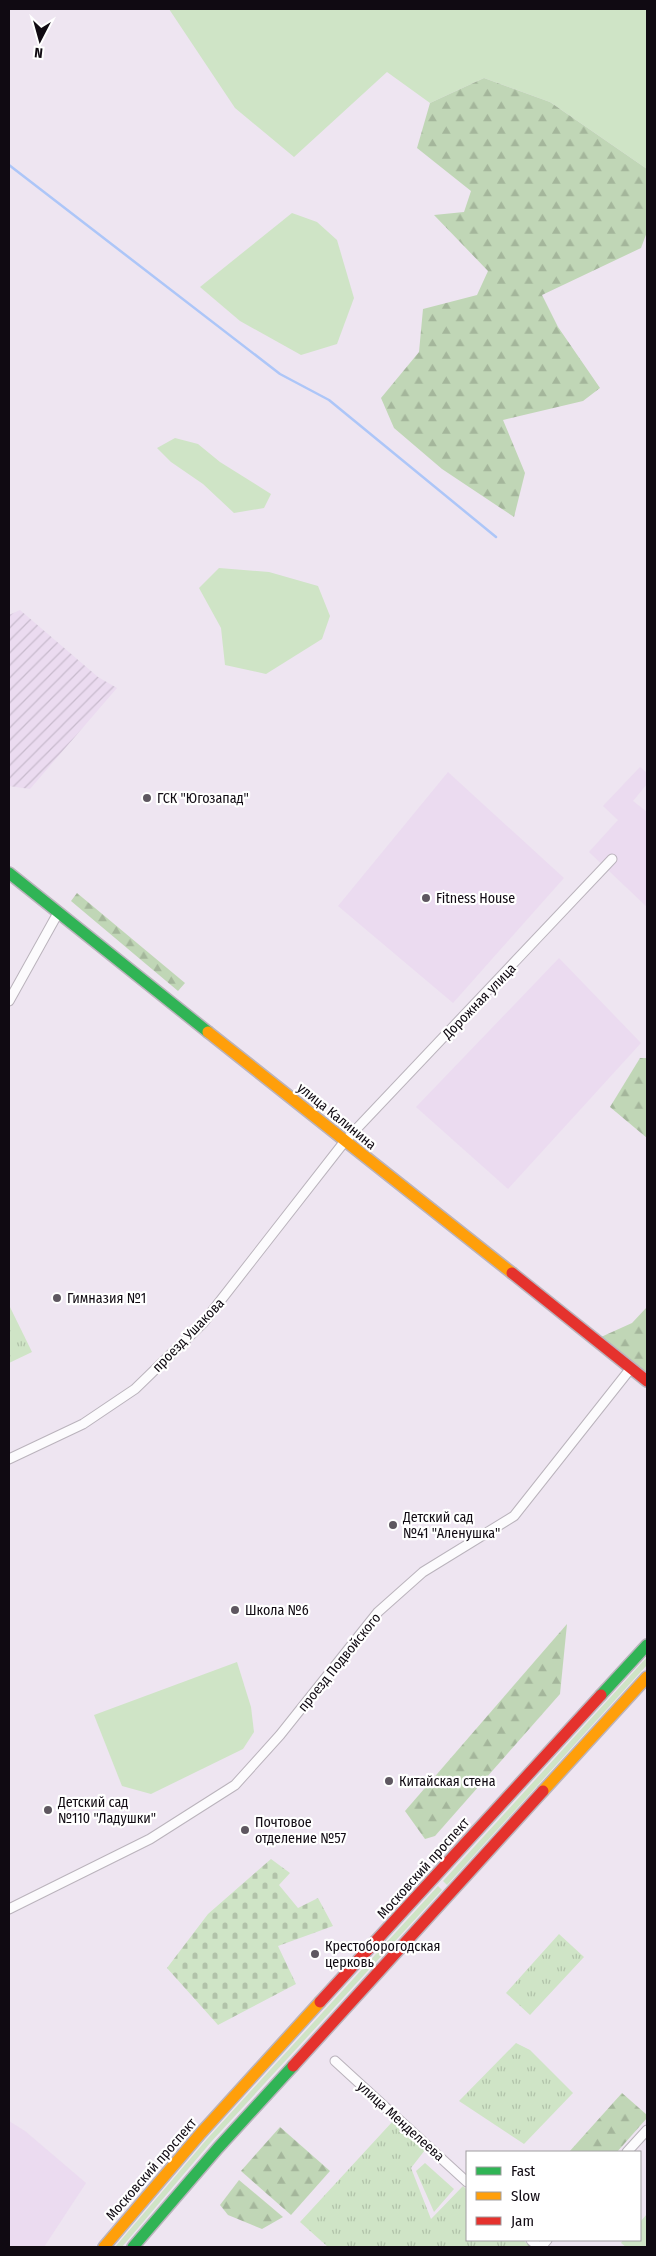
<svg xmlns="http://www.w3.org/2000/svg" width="656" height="2256" font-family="'Fira Sans Condensed',sans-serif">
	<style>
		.built { fill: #ebdbf0 }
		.industrial { fill: url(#industrial-furrows) }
		.grass { fill: #cfe4c6 }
		.forest { fill: url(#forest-firs) }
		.cemetery { fill: url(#cemetery-stones) }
		.park { fill: url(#park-tufts) }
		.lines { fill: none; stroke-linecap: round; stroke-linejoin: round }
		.stream { stroke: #adc6f8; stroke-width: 2.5 }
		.street-casing { stroke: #bab3bc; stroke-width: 11 }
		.fast-casing { stroke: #bab3bc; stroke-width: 14 }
		.slow-casing { stroke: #bab3bc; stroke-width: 14 }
		.jam-casing { stroke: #bab3bc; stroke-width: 14 }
		.street { stroke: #fcfbfd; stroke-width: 9 }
		.fast { stroke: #30b455; stroke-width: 11 }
		.slow { stroke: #ff9f0a; stroke-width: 11 }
		.jam { stroke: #e5322d; stroke-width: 11 }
		.poi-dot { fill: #5e5760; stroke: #fff; stroke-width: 2 }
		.labels { text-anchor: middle; stroke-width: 4.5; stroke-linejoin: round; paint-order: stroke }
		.poi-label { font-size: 14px; fill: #100a12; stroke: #fff; text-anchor: start }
		.street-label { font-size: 14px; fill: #100a12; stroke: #fff }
	</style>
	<defs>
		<pattern id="industrial-furrows" width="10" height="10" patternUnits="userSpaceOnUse" patternTransform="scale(1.25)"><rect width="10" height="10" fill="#ebdbf0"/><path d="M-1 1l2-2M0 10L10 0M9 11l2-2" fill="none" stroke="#c8bbcd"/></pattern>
		<pattern id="forest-firs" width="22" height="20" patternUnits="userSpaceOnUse" patternTransform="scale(1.25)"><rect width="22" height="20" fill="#c0d6b6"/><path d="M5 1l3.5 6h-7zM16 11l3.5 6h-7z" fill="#a4b69b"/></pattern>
		<pattern id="cemetery-stones" width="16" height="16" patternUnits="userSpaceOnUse" patternTransform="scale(1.25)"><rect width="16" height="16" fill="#cfe4c6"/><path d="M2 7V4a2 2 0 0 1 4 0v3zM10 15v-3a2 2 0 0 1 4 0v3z" fill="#b1c2a9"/></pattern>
		<pattern id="park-tufts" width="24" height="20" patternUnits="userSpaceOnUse" patternTransform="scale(1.25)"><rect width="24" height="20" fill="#cfe4c6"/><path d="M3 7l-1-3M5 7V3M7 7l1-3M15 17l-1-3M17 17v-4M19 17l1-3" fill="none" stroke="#b1c2a9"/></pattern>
	</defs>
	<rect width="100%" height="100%" fill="#eee5f1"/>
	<g class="built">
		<polygon points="640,767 647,773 647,784 633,801 647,812 647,907 589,852 618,820 603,806"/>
		<polygon points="448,772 564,878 453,1003 338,906"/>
		<polygon points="559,958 641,1043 508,1189 416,1107"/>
		<polygon points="9,2121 25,2131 86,2183 44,2247 9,2247"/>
	</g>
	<polygon class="industrial" points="20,610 98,677 117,688 30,789 9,786 9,615"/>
	<g class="grass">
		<polygon points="169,9 647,9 647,169 550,102 484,78 430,103 387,72 294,157 235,108"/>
		<polygon points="292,213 317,222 337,240 354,298 337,344 301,355 240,321 200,287"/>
		<polygon points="175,438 198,444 220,462 271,494 264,508 234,513 203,484 171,462 157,448"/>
		<polygon points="219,568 269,572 318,586 330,616 322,639 266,674 225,665 221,628 199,588"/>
		<polygon points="647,1657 647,1665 447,1885 443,1881"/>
		<polygon points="237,1662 251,1707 254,1732 243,1749 151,1794 122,1786 94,1715"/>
		<polygon points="438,1886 442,1890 211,2142 122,2247 115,2247 207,2139"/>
		<polygon points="647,2214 647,2246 626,2247 621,2243 623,2240 640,2240 640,2222"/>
	</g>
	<g class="forest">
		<polygon points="484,78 550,102 647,169 647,232 641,248 542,295 558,327 600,388 583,401 503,420 525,473 514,517 442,469 394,428 381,398 419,352 423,309 477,295 488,271 434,215 464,212 471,191 417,148 430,103"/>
		<polygon points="77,893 185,983 178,991 71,901"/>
		<polygon points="640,1058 647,1058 647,1138 610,1107"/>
		<polygon points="647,1307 647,1374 601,1337 632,1323"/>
		<polygon points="567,1624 560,1694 435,1836 425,1839 405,1811"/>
		<polygon points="622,2093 647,2115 647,2118 617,2152 569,2152"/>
		<polygon points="280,2127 330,2171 291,2215 241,2171"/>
		<polygon points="239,2180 283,2217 262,2229 228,2215 220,2205"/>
	</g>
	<polygon class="cemetery" points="271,1859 290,1873 279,1885 298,1908 318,1898 333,1926 278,1946 296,1984 218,2025 167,1968 208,1914"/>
	<g class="park">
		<polygon points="9,1305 32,1352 9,1363"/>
		<polygon points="559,1934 584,1957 530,2015 506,1993"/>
		<polygon points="516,2043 530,2050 573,2093 524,2144 459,2101"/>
		<polygon points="393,2121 425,2150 411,2168 431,2219 463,2186 467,2190 467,2240 523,2240 531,2247 328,2247 300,2222"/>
		<polygon points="425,2163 454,2189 434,2212 416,2171"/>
	</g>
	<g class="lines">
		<polyline class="stream" points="9,165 280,374 329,400 496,537"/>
		<g class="street-casing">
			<g id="street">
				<polyline points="9,1001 58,913"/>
				<polyline points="9,1459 83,1424 135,1389 203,1323 345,1141 612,859"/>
				<polyline points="9,1909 150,1839 235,1785 280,1735 378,1612 423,1572 514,1516 631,1368"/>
				<polyline points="335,2061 467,2182"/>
				<polyline points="627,2152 647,2130"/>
				<polyline points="531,2240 539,2247"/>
				<polyline points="541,2247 547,2240"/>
			</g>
		</g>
		<g class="fast-casing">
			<g id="fast">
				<polyline points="9,873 208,1032"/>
				<polyline points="601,1695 647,1645"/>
				<polyline points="133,2247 218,2148 293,2066"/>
			</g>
		</g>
		<g class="slow-casing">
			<g id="slow">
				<polyline points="208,1032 512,1273"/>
				<polyline points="543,1791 647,1677"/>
				<polyline points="104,2247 201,2133 320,2002"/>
			</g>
		</g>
		<g class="jam-casing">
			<g id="jam">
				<polyline points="512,1273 647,1381"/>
				<polyline points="320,2002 601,1695"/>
				<polyline points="293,2066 543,1791"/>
			</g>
		</g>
		<use href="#street" class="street"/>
		<use href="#fast" class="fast"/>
		<use href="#slow" class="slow"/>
		<use href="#jam" class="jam"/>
	</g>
	<g class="poi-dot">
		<circle cx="147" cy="798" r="5"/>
		<circle cx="426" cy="898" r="5"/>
		<circle cx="57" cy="1298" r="5"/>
		<circle cx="393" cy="1525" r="5"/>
		<circle cx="235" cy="1610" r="5"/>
		<circle cx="389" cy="1781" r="5"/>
		<circle cx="48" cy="1810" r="5"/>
		<circle cx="245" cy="1830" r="5"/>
		<circle cx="315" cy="1954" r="5"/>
	</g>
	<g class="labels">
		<g class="poi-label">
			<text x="157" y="803">ГСК "Югозапад"</text>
			<text x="436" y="903">Fitness House</text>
			<text x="67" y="1303">Гимназия №1</text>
			<text x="403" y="1522">Детский сад<tspan x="403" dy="16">№41 "Аленушка"</tspan></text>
			<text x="245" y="1615">Школа №6</text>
			<text x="399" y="1786">Китайская стена</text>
			<text x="58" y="1807">Детский сад<tspan x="58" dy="16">№110 "Ладушки"</tspan></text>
			<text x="255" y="1827">Почтовое<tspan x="255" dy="16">отделение №57</tspan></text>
			<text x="325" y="1951">Крестоборогодская<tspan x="325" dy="16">церковь</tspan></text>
		</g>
		<g class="street-label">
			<text transform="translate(479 1001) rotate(-46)" y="5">Дорожная улица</text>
			<text transform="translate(337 1116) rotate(39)" y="5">улица Калинина</text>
			<text transform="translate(188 1335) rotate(-46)" y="5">проезд Ушакова</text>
			<text transform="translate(339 1662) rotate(-51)" y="5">проезд Подвойского</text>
			<text transform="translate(423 1868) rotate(-48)" y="5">Московский проспект</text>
			<text transform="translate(401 2121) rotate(42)" y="5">улица Менделеева</text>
			<text transform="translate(151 2169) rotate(-49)" y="5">Московский проспект</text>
		</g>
	</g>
	<rect width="656" height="2256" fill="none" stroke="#100a12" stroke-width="20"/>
	<rect x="466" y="2151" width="175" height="90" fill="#ffffff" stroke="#9f9da0"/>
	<rect x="476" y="2167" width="25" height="8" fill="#30b455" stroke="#9f9da0"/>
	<text x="511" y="2176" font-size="15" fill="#100a12">Fast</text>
	<rect x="476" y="2192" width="25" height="8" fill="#ff9f0a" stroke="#9f9da0"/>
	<text x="511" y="2201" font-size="15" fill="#100a12">Slow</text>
	<rect x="476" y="2217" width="25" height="8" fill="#e5322d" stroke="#9f9da0"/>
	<text x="511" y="2226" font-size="15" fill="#100a12">Jam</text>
	<g transform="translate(40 40) rotate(186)" stroke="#ffffff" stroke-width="4" paint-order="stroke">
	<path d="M0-4L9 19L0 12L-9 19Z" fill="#100a12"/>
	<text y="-8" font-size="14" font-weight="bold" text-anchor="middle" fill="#100a12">N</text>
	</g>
</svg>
